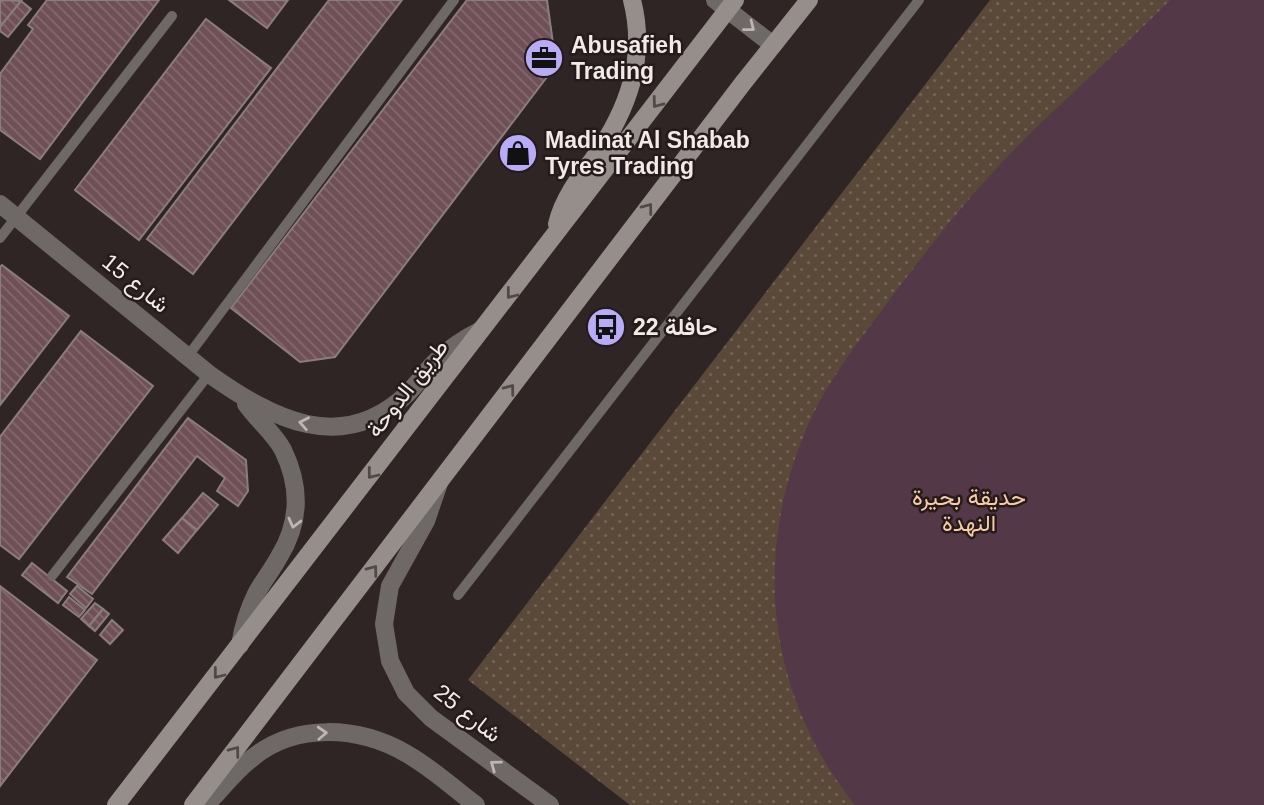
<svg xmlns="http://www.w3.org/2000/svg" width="1264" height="805" font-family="Arial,Vazirmatn,sans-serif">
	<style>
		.green { fill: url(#green-dots) }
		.water { fill: #533947 }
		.building { fill: url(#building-back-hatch); stroke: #8a7d80; stroke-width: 2 }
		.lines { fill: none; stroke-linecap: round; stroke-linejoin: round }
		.service { stroke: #6e6967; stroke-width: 10 }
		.minor { stroke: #6e6967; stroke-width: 18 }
		.tertiary { stroke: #6e6967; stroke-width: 18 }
		.secondary { stroke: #968e8b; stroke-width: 18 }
		.oneway { stroke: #bdb6b5 }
		.oneway2 { stroke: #524947 }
		.labels { text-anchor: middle; stroke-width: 5; stroke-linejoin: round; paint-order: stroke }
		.poi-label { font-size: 23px; font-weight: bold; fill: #f1eae9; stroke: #251b1a; text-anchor: start }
		.street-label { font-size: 23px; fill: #f1eae9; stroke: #251b1a }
		.park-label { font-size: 23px; fill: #f9cba5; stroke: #251b1a }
	</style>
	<defs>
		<pattern id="green-dots" width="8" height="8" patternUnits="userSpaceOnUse" patternTransform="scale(1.75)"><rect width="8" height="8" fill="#5a4838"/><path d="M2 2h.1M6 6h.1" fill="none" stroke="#726355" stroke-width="1.8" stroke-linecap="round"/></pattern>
		<pattern id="building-back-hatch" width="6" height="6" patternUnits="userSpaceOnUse" patternTransform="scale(1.75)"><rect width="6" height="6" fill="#6f5056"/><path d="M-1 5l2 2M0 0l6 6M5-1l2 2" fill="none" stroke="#84696e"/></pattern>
	</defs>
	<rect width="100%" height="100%" fill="#2f2524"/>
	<polygon class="green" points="990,0 1264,0 1264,805 630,805 468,680"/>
	<path class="water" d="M1170,0h94v805h-409c-89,-111 -104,-254 -45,-384 18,-40 46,-76 72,-111 41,-55 83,-110 131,-159 51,-52 106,-99 157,-151z"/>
	<g class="building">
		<polygon points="0,0 21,1 0,27"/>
		<polygon points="47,0 159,0 40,159 0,130 0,74 33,29 28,25"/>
		<polygon points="229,0 288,0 267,28"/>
		<polygon points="329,0 402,0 193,274 147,239"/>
		<polygon points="467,0 547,0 556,65 335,357 300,362 231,308"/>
		<polygon points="21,1 31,9 8,37 0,31 0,27"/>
		<polygon points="206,19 271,68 139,240 75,190"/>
		<polygon points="2,265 69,316 0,405 0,267"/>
		<polygon points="81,331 153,386 19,559 0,545 0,437"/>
		<polygon points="188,418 246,460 248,491 238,506 217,491 225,478 197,456 92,594 67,577"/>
		<polygon points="203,493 218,505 197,530 182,518"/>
		<polygon points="182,518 197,530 178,553 163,540"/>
		<polygon points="32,563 67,591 58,603 22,575"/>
		<polygon points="0,586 97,660 0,786"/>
		<polygon points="77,586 93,599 86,608 70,594"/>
		<polygon points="69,597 85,610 79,617 63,605"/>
		<polygon points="95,603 103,609 89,626 81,619"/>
		<polygon points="103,609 109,614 95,631 89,626"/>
		<polygon points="112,620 123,630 110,644 100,635"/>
	</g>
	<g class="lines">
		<g class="service">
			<polyline points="0,238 172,16"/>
			<polyline points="188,356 454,0"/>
			<polyline points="52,576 209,374"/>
			<polyline points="458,595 919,0"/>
		</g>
		<g class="minor">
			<path d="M0,204l209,170c62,44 133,83 199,19 9,-9 16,-19 25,-29 14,-14 30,-25 48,-34"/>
			<path d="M240,645c3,-18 8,-35 16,-51 7,-13 16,-24 23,-37 21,-34 22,-70 4,-107 -9,-17 -26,-30 -37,-46"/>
		</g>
		<g class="tertiary">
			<polyline points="715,0 773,45"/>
			<polyline points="439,483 426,521 390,586 384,624 390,661 406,693 431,718 550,805"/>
			<path d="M206,805c15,-15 28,-33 45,-46 44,-37 108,-33 156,-5 25,14 46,34 69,51"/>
		</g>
		<g class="secondary">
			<path d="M557,224c6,-25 22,-46 37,-66 34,-48 53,-100 38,-158"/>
			<polyline points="116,805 735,0"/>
			<polyline points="193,805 743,83 809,0"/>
		</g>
	</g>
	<defs><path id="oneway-chevron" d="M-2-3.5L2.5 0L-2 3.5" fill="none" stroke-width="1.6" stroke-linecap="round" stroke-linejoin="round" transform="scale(1.75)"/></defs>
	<g class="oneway">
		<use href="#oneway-chevron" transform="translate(750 27) rotate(38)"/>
		<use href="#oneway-chevron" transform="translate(304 423) rotate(-169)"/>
		<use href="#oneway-chevron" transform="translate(294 523) rotate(104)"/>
		<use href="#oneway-chevron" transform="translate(322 733) rotate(-3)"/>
		<use href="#oneway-chevron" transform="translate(495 765) rotate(-144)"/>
	</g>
	<g class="oneway2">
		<use href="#oneway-chevron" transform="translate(657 103) rotate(127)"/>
		<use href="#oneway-chevron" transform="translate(648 208) rotate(-53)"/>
		<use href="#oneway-chevron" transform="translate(511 294) rotate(128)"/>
		<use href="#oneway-chevron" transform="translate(510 389) rotate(-53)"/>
		<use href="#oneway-chevron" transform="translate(372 474) rotate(128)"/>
		<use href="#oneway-chevron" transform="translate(373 570) rotate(-53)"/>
		<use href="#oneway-chevron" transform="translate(218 674) rotate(128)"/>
		<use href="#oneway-chevron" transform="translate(235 751) rotate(-53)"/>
	</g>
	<defs>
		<g id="office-disc" transform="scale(2.0125)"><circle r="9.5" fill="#b8abf7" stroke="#251b1a"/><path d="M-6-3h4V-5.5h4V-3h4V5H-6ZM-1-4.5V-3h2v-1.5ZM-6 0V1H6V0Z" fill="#111"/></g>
		<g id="shop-disc" transform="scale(2.0125)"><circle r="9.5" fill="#b8abf7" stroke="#251b1a"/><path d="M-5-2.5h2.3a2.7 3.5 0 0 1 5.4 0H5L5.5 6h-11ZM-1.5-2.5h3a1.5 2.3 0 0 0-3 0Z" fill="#111"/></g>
		<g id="bus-disc" transform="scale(2.0125)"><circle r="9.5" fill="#b8abf7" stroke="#251b1a"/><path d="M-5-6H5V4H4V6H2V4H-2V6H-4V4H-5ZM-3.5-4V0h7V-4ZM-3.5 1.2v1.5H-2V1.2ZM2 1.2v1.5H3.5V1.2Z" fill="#111"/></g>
	</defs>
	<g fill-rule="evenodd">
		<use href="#office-disc" x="544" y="58"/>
		<use href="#shop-disc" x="518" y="153"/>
		<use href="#bus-disc" x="606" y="327"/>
	</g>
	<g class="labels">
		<g class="poi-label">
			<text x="571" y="53">Abusafieh<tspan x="571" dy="26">Trading</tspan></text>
			<text x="545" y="148">Madinat Al Shabab<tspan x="545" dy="26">Tyres Trading</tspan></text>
			<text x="633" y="335">حافلة 22</text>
		</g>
		<g class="street-label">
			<text transform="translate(136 283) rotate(39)" y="8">شارع 15</text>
			<text transform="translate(407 388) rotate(-52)" y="8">طريق الدوحة</text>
			<text transform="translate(468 713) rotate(38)" y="8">شارع 25</text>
		</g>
		<g class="park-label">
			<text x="969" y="505">حديقة بحيرة<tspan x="969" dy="26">النهدة</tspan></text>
		</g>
	</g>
</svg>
